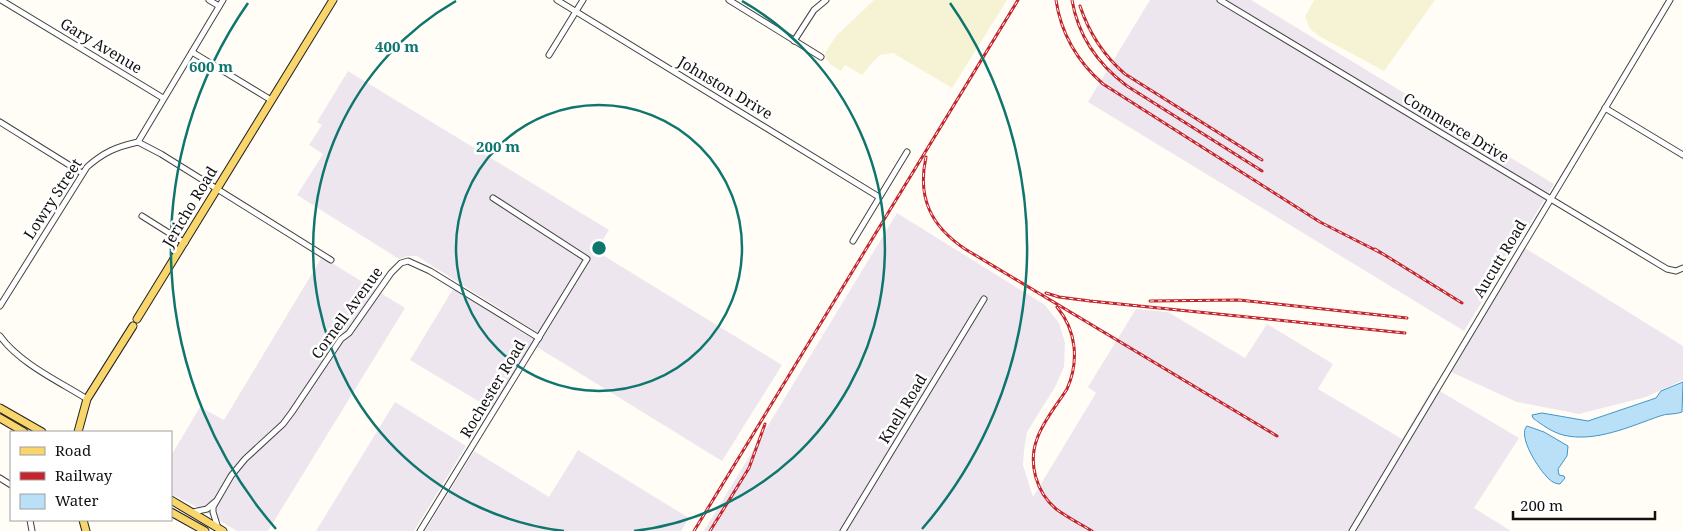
<svg xmlns="http://www.w3.org/2000/svg" width="1683" height="531" font-family="'Noto Serif',serif">
	<style>
		.industrial { fill: #eee6ef }
		.farmland { fill: #f6f3d4 }
		.water { fill: #b9e0f7; stroke: #3f96cf }
		.lines { fill: none; stroke-linecap: round; stroke-linejoin: round }
		.minor-casing { stroke: #444; stroke-width: 7 }
		.major-casing { stroke: #222; stroke-width: 9 }
		.minor { stroke: #fff; stroke-width: 5 }
		.major { stroke: #f9d66b; stroke-width: 7 }
		.rail-casing { stroke: #c4262e; stroke-width: 3 }
		.rail { stroke: #fff; stroke-width: 1; stroke-dasharray: 4; stroke-linecap: butt }
		.ring { fill: none; stroke: #0f766e; stroke-width: 2.5 }
		.labels { text-anchor: middle; stroke-width: 5; stroke-linejoin: round; paint-order: stroke }
		.street-label { font-size: 15px; fill: #111; stroke: #fff }
		.centre { fill: #0f766e; stroke: #fff; stroke-width: 2.5 }
		.ring-label { font-size: 15px; text-anchor: middle; font-weight: bold; fill: #0f766e; stroke: #fff; stroke-width: 5; stroke-linejoin: round; paint-order: stroke }
	</style>
	<rect width="100%" height="100%" fill="#fffdf5"/>
	<g class="industrial">
		<polygon points="1150,0 1251,0 1554,184 1464,331 1088,102"/>
		<polygon points="348,71 609,230 596,251 782,365 722,461 537,347 543,336 434,267 417,256 408,256 399,259 297,195 323,154 309,145 322,125 317,122"/>
		<polygon points="897,213 1045,305 1059,323 1065,343 1064,367 1055,387 1027,432 1024,450 1023,465 1033,497 1096,393 1088,387 1136,309 1168,312 1245,358 1267,324 1333,364 1318,389 1402,439 1433,387 1519,438 1474,508 1511,531 704,531"/>
		<polygon points="1525,248 1683,346 1683,380 1646,397 1579,414 1517,402 1451,372"/>
		<polygon points="322,257 405,308 268,531 237,531 195,506 171,494 171,456 200,407 224,420"/>
		<polygon points="453,289 536,339 493,410 410,360"/>
		<polygon points="395,402 466,446 414,531 316,531"/>
		<polygon points="578,450 689,518 681,531 425,531 474,451 549,497"/>
	</g>
	<g class="farmland">
		<polygon points="874,0 1007,0 952,88 893,53 880,55 872,63 862,75 845,65 841,71 830,64 826,59 825,53 836,36"/>
		<polygon points="1314,0 1435,0 1384,71 1319,36 1310,29 1305,17"/>
	</g>
	<g class="water">
		<path d="M1683,382l-1,30c-7,3 -15,1 -22,4 -29,10 -65,27 -97,19 -11,-3 -21,-10 -30,-17l-1,-3 10,-2 46,8 68,-23 5,-7z"/>
		<path d="M1527,426l17,6 24,14 -1,10 -9,13 1,6 5,1 1,2 -5,6c-4,0 -8,-2 -11,-5 -10,-9 -32,-43 -22,-53z"/>
	</g>
	<g class="lines">
		<g class="minor-casing">
			<g id="minor">
				<polyline points="1,0 163,98"/>
				<polyline points="209,0 219,6"/>
				<polyline points="557,0 879,197"/>
				<polyline points="729,0 821,57"/>
				<polyline points="1220,0 1667,269 1676,271 1683,268"/>
				<polyline points="794,41 814,10 826,0"/>
				<polyline points="192,52 271,100"/>
				<polyline points="549,55 583,0"/>
				<polyline points="1605,108 1683,155"/>
				<polyline points="0,122 82,173"/>
				<polyline points="138,142 161,154 331,260"/>
				<polyline points="142,216 185,243"/>
				<polyline points="853,241 907,152"/>
				<path d="M0,306l87,-139c17,-15 29,-20 51,-25l85,-142"/>
				<path d="M0,336c19,27 60,46 87,63"/>
				<polyline points="0,478 11,485"/>
				<polyline points="193,512 207,509 215,502"/>
				<polyline points="30,520 32,531"/>
				<polyline points="218,528 213,512 213,507 231,476 245,459 283,424 292,412 341,339 349,333 391,273 401,263 408,261 430,271 539,338"/>
				<polyline points="420,531 587,259 493,198"/>
				<polyline points="843,531 984,299"/>
				<polyline points="1352,531 1670,0"/>
			</g>
		</g>
		<g class="major-casing">
			<g id="major">
				<polyline points="137,319 333,0"/>
				<polyline points="0,408 42,432"/>
				<polyline points="0,418 24,432"/>
				<polyline points="78,432 87,399 133,326"/>
				<polyline points="171,500 223,531"/>
				<polyline points="171,512 205,531"/>
				<polyline points="83,520 86,531"/>
			</g>
		</g>
		<use href="#minor" class="minor"/>
		<use href="#major" class="major"/>
		<g class="rail-casing">
			<g id="rail">
				<path d="M1056,0c5,34 22,62 47,84l217,138 61,31"/>
				<path d="M1072,0c6,36 27,65 55,86l135,85"/>
				<path d="M1080,6c9,27 23,49 45,68l137,86"/>
				<path d="M926,157c-9,41 5,69 39,92l312,187"/>
				<polyline points="1375,249 1462,303"/>
				<polyline points="1046,293 1059,297 1090,301 1405,333"/>
				<polyline points="1150,301 1239,300 1407,318"/>
				<path d="M1057,307c20,24 22,55 10,82 -10,16 -24,32 -30,50 -9,24 -1,53 19,70 11,8 24,15 36,22"/>
				<polyline points="694,531 1018,0"/>
				<polyline points="710,531 749,468 765,424"/>
			</g>
		</g>
		<use href="#rail" class="rail"/>
	</g>
	<g class="ring">
		<circle cx="599" cy="248" r="143"/>
		<path d="M564 531A285 285 0 0 1 456 1M742 1A285 285 0 0 1 634 531"/>
		<path d="M276 529A428 428 0 0 1 248 3M950 3A428 428 0 0 1 922 529"/>
	</g>
	<g class="labels">
		<g class="street-label">
			<text transform="translate(101 46) rotate(31)" y="5">Gary Avenue</text>
			<text transform="translate(725 88) rotate(31)" y="5">Johnston Drive</text>
			<text transform="translate(1456 128) rotate(31)" y="5">Commerce Drive</text>
			<text transform="translate(53 199) rotate(-57)" y="5">Lowry Street</text>
			<text transform="translate(190 207) rotate(-59)" y="5">Jericho Road</text>
			<text transform="translate(1500 259) rotate(-59)" y="5">Aucutt Road</text>
			<text transform="translate(347 313) rotate(-54)" y="5">Cornell Avenue</text>
			<text transform="translate(493 389) rotate(-59)" y="5">Rochester Road</text>
			<text transform="translate(903 409) rotate(-59)" y="5">Knell Road</text>
		</g>
	</g>
	<circle cx="599" cy="248" r="8" class="centre"/>
	<g class="ring-label">
		<text x="397" y="52">400 m</text>
		<text x="211" y="72">600 m</text>
		<text x="498" y="152">200 m</text>
	</g>
	<rect x="10" y="431" width="162" height="90" fill="#ffffff" stroke="#a0a0a0"/>
	<rect x="20" y="447" width="25" height="8" fill="#f9d66b" stroke="#a0a0a0"/>
	<text x="55" y="456" font-size="15" fill="#111111">Road</text>
	<rect x="20" y="472" width="25" height="8" fill="#c4262e" stroke="#a0a0a0"/>
	<text x="55" y="481" font-size="15" fill="#111111">Railway</text>
	<rect x="20" y="494" width="25" height="15" fill="#b9e0f7" stroke="#a0a0a0"/>
	<text x="55" y="506" font-size="15" fill="#111111">Water</text>
	<path d="M1513 511v8h142v-8" fill="none" stroke="#111111" stroke-width="2.5"/>
	<text x="1520" y="511" font-size="15" fill="#111111" stroke="#ffffff" stroke-width="4" paint-order="stroke">200 m</text>
</svg>
